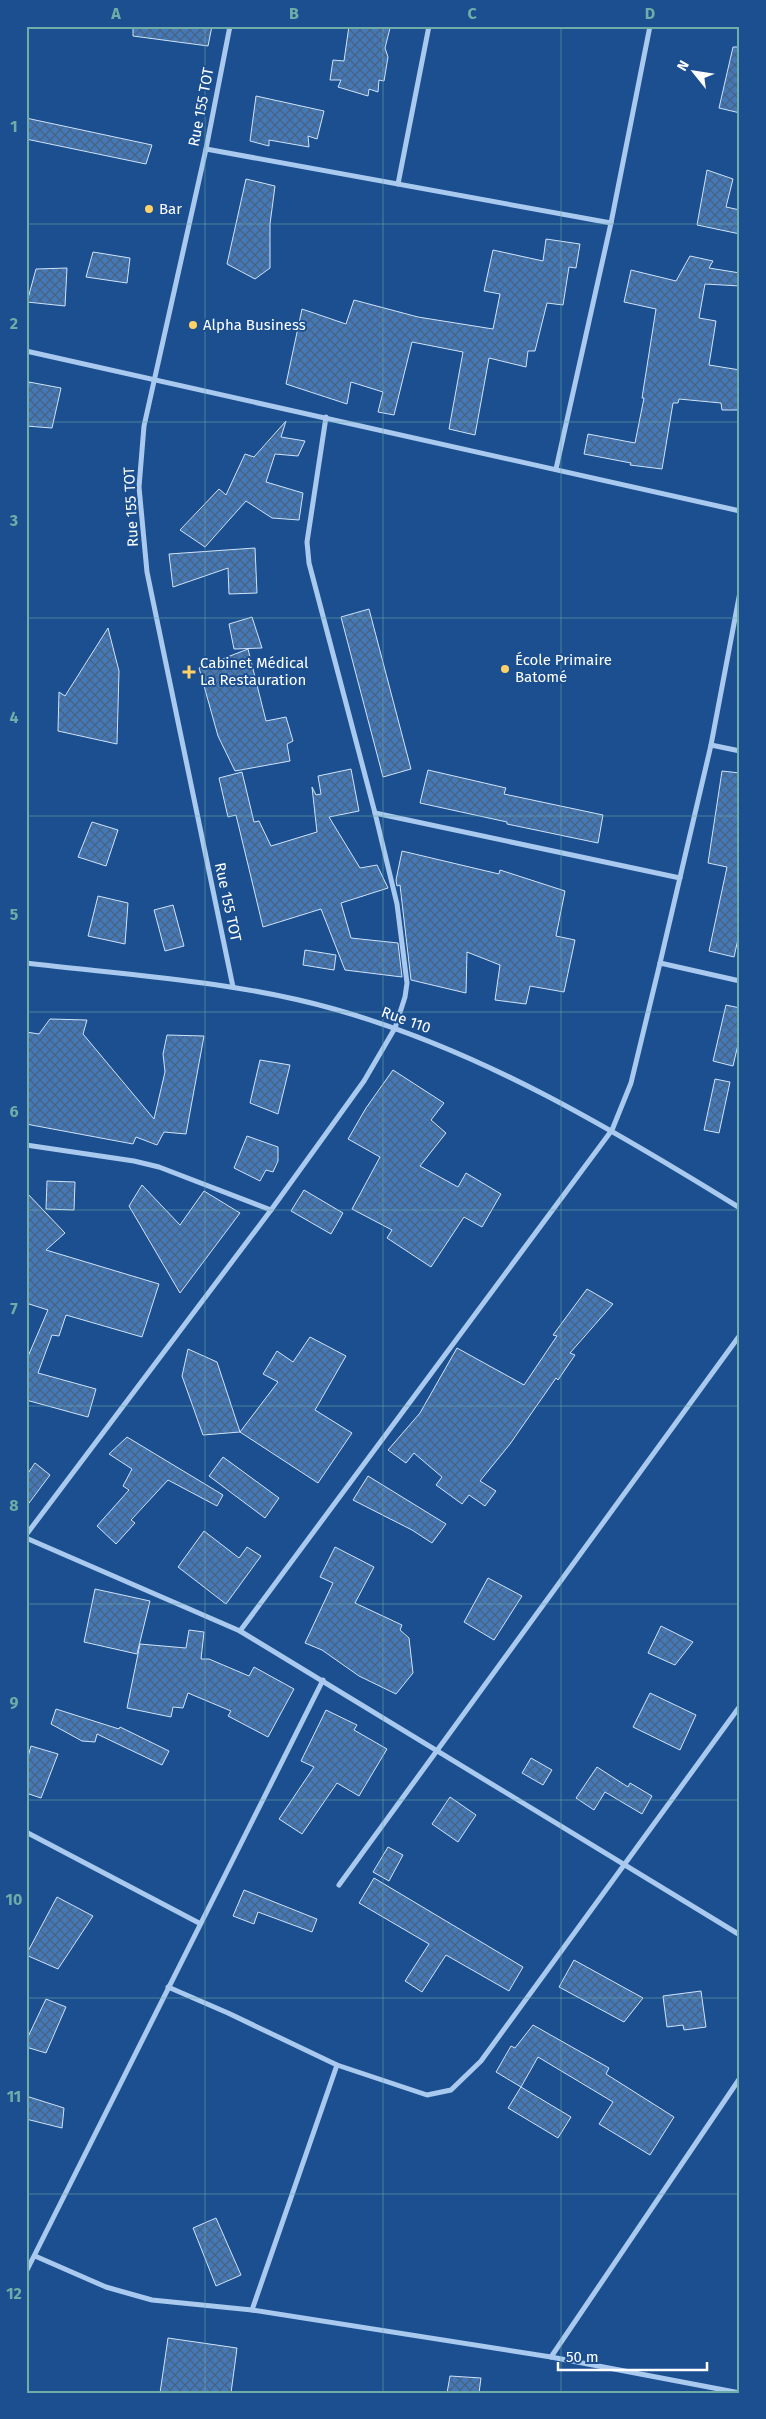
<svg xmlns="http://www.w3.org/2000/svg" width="766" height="2419" font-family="'Fira Sans',sans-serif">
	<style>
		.building { fill: url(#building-cross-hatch); stroke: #cfe3fa }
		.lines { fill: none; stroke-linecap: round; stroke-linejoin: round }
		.minor { stroke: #a9c9ee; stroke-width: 5 }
		.grid { fill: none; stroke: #6fada8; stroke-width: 1; stroke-opacity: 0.55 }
		.poi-dot { fill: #ffd166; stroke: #1b4f8f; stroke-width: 2 }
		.labels { text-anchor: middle; stroke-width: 4; stroke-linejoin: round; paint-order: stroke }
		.street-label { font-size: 15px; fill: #fff; stroke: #1b4f8f }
		.poi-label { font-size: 15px; fill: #fff; stroke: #1b4f8f; text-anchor: start }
		.neatline { fill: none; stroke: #6fada8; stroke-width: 2 }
		.grid-label { font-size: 16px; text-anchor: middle; font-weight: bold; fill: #6fada8 }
	</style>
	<defs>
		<pattern id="building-cross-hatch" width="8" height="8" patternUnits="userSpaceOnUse" patternTransform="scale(1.25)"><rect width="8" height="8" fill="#4478b7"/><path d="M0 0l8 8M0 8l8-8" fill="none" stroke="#486282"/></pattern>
	</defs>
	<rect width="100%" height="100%" fill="#1b4f8f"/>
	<g class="building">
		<polygon points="133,26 212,26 208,46 133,36"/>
		<polygon points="349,26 390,28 385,48 388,57 384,81 379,80 378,92 369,89 368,96 338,87 341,80 330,80 333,60 344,61"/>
		<polygon points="733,47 740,47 740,113 719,108"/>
		<polygon points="256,96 324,111 317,139 308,136 309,147 269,140 269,146 250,141"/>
		<polygon points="26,118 152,145 146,164 26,139"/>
		<polygon points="707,170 733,179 726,207 740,210 740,234 697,225"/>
		<polygon points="246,179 275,186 270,224 270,268 255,279 227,264"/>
		<polygon points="546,239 580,244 576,268 569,267 563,305 547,303 535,351 528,351 526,367 489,358 475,435 449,429 463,352 412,342 394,415 378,412 383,392 351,382 347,404 286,384 302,309 346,324 354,300 418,317 493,329 500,294 484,291 493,250 543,261"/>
		<polygon points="93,252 130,258 127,283 86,277"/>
		<polygon points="690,256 713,261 709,268 740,273 740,286 705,284 699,318 716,321 709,365 740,370 739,410 722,410 721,403 679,399 678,403 673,403 662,469 630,465 631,463 584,454 588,434 635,443 644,398 642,398 656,309 624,302 631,270 676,281"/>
		<polygon points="67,268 65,306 27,302 36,269"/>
		<polygon points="29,382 61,388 52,428 26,426 26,399"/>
		<polygon points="286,421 281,437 305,441 298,456 275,454 266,482 303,493 299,520 272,518 246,501 205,547 180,530 219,489 226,495 245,454 254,457"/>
		<polygon points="255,548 257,593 229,594 228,568 173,587 169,554"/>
		<polygon points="369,609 411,769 383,777 341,617"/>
		<polygon points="252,617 262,648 234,649 229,624"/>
		<polygon points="108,628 119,671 117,744 58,731 59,692 65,696"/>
		<polygon points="248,649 266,721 286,717 293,741 287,744 290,761 235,771 218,736 199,668"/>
		<polygon points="351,769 359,811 329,817 360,868 377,865 388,888 341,903 351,938 398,943 402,977 345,970 321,909 263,927 236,815 228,817 219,778 242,772 254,822 259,821 271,846 317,832 312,787 316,795 321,794 318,776"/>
		<polygon points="428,770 506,788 504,794 603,815 598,843 507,824 507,822 420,803"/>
		<polygon points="722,771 740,773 740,930 734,957 709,951 727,867 708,863"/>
		<polygon points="92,822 118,830 106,866 78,857"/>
		<polygon points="402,851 499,874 500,870 565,891 556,936 575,940 564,992 530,986 526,1004 495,1000 500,965 467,952 466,993 411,980 400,885 397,886 396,880"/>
		<polygon points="98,896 128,903 125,944 88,936"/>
		<polygon points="173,905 184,946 165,951 154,910"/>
		<polygon points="305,950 336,955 334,970 303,965"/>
		<polygon points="726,1005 740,1008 740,1036 733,1066 713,1061"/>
		<polygon points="50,1019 87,1020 83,1034 154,1119 165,1072 163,1054 167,1035 204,1036 186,1134 164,1132 157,1145 136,1137 133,1144 26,1124 26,1032 39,1034"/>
		<polygon points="260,1060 290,1065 278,1114 250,1103"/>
		<polygon points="393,1070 444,1103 431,1120 446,1133 420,1166 458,1187 466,1173 501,1194 482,1227 464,1217 431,1267 387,1238 392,1230 352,1209 380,1157 348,1139 366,1108"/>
		<polygon points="715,1079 730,1082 719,1133 704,1130"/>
		<polygon points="247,1136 278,1147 278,1161 273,1172 266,1170 260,1181 234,1168"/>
		<polygon points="47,1181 75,1182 74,1210 46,1209"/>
		<polygon points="142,1185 180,1225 204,1191 240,1213 180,1293 129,1206"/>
		<polygon points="304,1190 343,1213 331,1234 291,1211"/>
		<polygon points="26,1192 65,1233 46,1250 159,1284 142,1337 66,1315 59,1336 52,1335 38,1373 96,1389 88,1417 26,1400 26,1361 48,1310 26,1303"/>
		<polygon points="587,1289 613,1304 570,1353 575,1355 558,1380 556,1378 510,1444 480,1481 496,1491 485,1506 469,1495 462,1504 436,1485 442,1477 414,1453 406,1463 388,1450 420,1413 457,1348 524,1385 557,1336 553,1335"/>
		<polygon points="310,1337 346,1356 315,1410 352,1433 318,1483 240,1432 278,1382 263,1374 277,1351 293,1362"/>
		<polygon points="188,1349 217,1362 240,1432 203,1435 182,1376"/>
		<polygon points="127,1437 223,1495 217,1506 168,1480 131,1520 135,1523 116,1544 97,1526 129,1490 123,1486 132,1469 109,1454"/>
		<polygon points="223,1457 279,1498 265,1518 209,1476"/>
		<polygon points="35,1463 50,1475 26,1507 26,1476"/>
		<polygon points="368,1476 446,1524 432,1543 412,1530 353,1500"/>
		<polygon points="204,1531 239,1558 247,1547 261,1556 226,1604 178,1567"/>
		<polygon points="335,1547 374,1567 355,1603 402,1625 400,1630 409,1638 413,1673 396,1694 359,1676 322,1650 305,1643 333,1583 320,1577"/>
		<polygon points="488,1578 522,1596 494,1640 464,1622"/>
		<polygon points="95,1589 150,1601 137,1654 84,1642"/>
		<polygon points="661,1626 693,1642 675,1665 648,1653"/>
		<polygon points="189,1630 204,1632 201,1659 209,1659 249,1676 254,1667 294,1689 268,1737 228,1716 231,1711 188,1693 183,1708 173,1707 171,1717 127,1708 140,1644 186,1648"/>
		<polygon points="650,1693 696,1715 680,1750 633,1727"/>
		<polygon points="56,1709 119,1729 120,1727 169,1751 162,1765 97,1734 95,1742 82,1741 51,1724"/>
		<polygon points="326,1710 357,1725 354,1730 387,1749 359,1796 337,1783 302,1834 279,1819 314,1767 301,1761"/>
		<polygon points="31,1746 58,1754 41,1798 26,1793 26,1764"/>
		<polygon points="531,1758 552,1770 543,1785 522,1773"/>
		<polygon points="597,1767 628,1787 630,1783 652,1796 642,1814 605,1792 594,1810 576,1798"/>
		<polygon points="450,1797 476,1815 458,1842 432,1824"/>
		<polygon points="388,1847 403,1855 389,1881 373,1872"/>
		<polygon points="374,1878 523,1967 509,1991 446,1955 422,1992 405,1981 429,1944 359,1903"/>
		<polygon points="244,1890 317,1919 312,1932 258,1912 254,1924 233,1916"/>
		<polygon points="57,1897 93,1916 58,1969 26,1955"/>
		<polygon points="574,1960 643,1998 624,2022 559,1987"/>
		<polygon points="701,1991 706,2027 684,2030 683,2025 667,2027 663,1996"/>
		<polygon points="46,1999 66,2007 46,2053 26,2047 26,2041"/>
		<polygon points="533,2025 609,2068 606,2074 674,2117 650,2155 599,2124 613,2102 538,2057 521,2087 496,2072 511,2046 515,2048"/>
		<polygon points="521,2087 571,2117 558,2138 508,2108"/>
		<polygon points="26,2096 64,2108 62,2128 26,2119"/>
		<polygon points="216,2218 241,2275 216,2286 193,2228"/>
		<polygon points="168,2338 237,2348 231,2393 160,2393"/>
		<polygon points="450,2376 481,2378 479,2393 447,2393"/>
	</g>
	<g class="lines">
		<g class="minor">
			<polyline points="230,26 206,149 144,426 139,487 147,572 233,987"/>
			<polyline points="206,149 611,223"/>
			<polyline points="398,184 429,26"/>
			<polyline points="26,351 740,511"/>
			<polyline points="556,469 611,223 650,26"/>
			<polyline points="711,745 740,751"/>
			<polyline points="375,813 680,878"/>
			<path d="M26,963c102,12 209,18 308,46 146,41 278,120 406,199"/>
			<polyline points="660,963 740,981"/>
			<polyline points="26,1145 134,1161 159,1167 271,1210"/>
			<polyline points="26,1535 271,1210 364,1081 395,1028 405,997 407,983 397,904 375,813 309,563 307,542 326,417"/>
			<polyline points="26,1538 240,1631 740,1935"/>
			<polyline points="240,1631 612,1130 631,1083 660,963 711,745 740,592"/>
			<polyline points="26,1832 199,1923"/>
			<polyline points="339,1885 740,1335"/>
			<polyline points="168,1987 228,2013 337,2065 427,2095 451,2090 481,2061 740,1706"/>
			<polyline points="35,2256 106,2287 152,2300 252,2310 551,2357 740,2393"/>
			<polyline points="26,2272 323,1680"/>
			<polyline points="252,2310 337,2065"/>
			<polyline points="551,2357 740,2078"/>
		</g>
	</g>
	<path class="grid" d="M205,26v2367M383,26v2367M561,26v2367M26,224h714M26,422h714M26,618h714M26,816h714M26,1012h714M26,1210h714M26,1406h714M26,1604h714M26,1800h714M26,1998h714M26,2194h714"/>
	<g class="poi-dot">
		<circle cx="149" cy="209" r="5"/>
		<circle cx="193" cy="325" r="5"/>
		<circle cx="505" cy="669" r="5"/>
		<path d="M186.5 664.5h5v5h5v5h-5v5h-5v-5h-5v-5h5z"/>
	</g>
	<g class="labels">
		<g class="street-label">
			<text transform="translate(201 107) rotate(-79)" y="5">Rue 155 TOT</text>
			<text transform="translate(131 507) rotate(-93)" y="5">Rue 155 TOT</text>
			<text transform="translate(228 902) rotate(78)" y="5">Rue 155 TOT</text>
			<text transform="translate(406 1020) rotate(20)" y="5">Rue 110</text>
		</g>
		<g class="poi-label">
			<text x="159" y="214">Bar</text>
			<text x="203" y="330">Alpha Business</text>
			<text x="515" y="665">École Primaire<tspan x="515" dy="17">Batomé</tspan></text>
			<text x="200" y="668">Cabinet Médical<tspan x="200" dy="17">La Restauration</tspan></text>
		</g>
	</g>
	<rect width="766" height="2419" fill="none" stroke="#1b4f8f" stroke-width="55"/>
	<g transform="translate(694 72) rotate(300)" stroke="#1b4f8f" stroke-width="4" paint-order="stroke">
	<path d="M0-4L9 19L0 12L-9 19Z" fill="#ffffff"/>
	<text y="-8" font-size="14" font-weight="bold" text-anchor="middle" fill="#ffffff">N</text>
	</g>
	<path d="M558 2362v8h149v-8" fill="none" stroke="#ffffff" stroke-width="2.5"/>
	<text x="566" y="2362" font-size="15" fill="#ffffff" stroke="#1b4f8f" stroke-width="4" paint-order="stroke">50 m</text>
	<rect x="28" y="28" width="710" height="2364" class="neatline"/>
	<g class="grid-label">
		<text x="116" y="19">A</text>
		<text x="294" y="19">B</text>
		<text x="472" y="19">C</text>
		<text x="650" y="19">D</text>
		<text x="14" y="132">1</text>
		<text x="14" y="329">2</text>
		<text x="14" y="526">3</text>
		<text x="14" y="723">4</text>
		<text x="14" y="920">5</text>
		<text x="14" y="1117">6</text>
		<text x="14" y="1314">7</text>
		<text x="14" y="1511">8</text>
		<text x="14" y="1708">9</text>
		<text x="14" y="1905">10</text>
		<text x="14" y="2102">11</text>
		<text x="14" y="2299">12</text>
	</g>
</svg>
